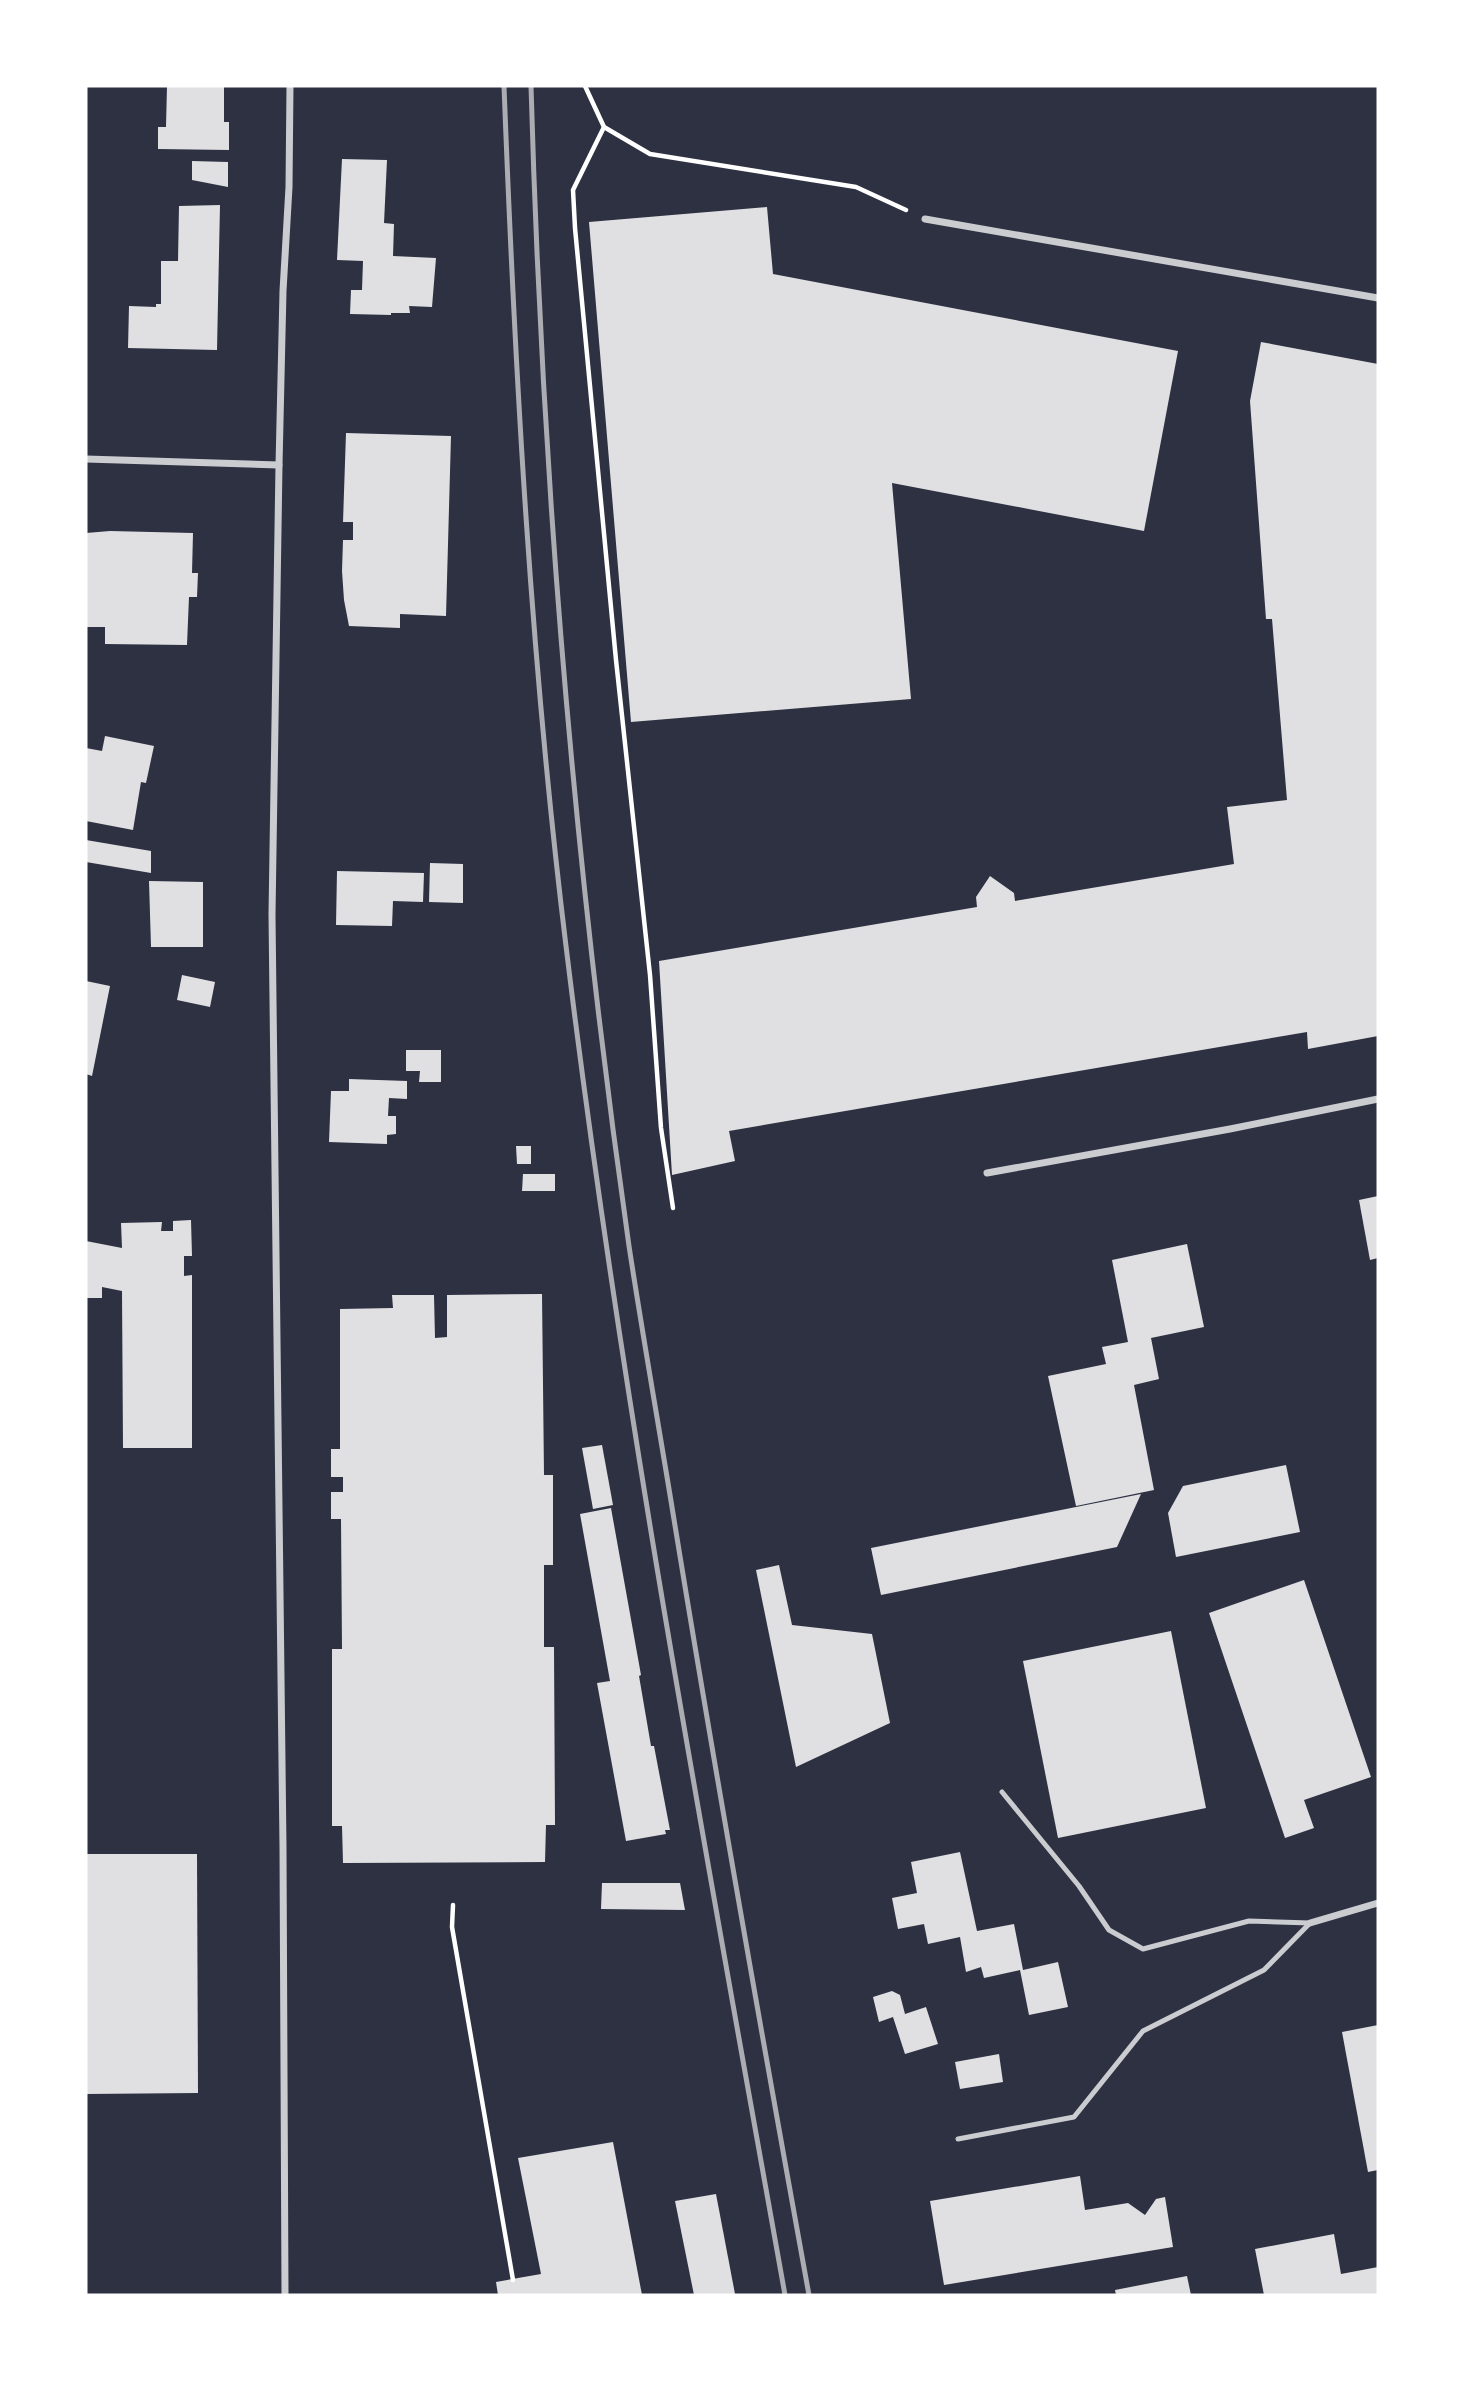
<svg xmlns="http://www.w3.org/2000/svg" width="1464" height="2381" font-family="'Nunito Sans',sans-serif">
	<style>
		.building { fill: #e0e0e3 }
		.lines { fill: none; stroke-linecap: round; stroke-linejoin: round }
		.path { stroke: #fff; stroke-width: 4.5 }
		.service { stroke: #caccd0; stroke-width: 5 }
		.minor { stroke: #caccd0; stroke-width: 7 }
		.rail { stroke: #abadb3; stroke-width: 5 }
	</style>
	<rect width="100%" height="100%" fill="#2d3142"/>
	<g class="building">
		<polygon points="167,86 224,86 224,122 229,122 229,150 158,149 158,127 166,127"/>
		<polygon points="342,159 387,160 384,223 394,224 393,256 436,258 432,307 409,306 410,313 391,313 391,315 350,314 351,290 362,290 363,261 337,260"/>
		<polygon points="192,161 228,162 228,187 192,180"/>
		<polygon points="220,205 217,350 128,348 129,306 156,307 156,304 161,304 161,261 178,261 179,206"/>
		<polygon points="767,207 773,274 1178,351 1144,531 892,483 911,699 631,722 589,222"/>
		<polygon points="1261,342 1378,364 1378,1036 1308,1049 1307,1032 729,1131 735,1161 672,1175 659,961 977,907 976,897 990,876 1014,893 1015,901 1234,864 1227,807 1287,800 1272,619 1266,619 1250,401"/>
		<polygon points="346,433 451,436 446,616 400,614 400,628 349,626 344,600 342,571 343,540 353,540 353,522 343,522"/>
		<polygon points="110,531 193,533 192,573 198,573 197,597 189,597 187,645 105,644 105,627 86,627 86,533"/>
		<polygon points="105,736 154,746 146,783 141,782 133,830 86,821 86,748 102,751"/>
		<polygon points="86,840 151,851 151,873 86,862"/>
		<polygon points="430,863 463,864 463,903 429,902"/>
		<polygon points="337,871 424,873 423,902 393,901 392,926 336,925"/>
		<polygon points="149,881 203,882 203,947 151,947"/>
		<polygon points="182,975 215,982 210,1007 177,1000"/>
		<polygon points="86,981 110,986 92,1076 86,1074"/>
		<polygon points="406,1050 441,1050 441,1082 419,1082 420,1071 406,1071"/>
		<polygon points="349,1079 407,1081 407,1099 389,1098 388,1116 396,1116 396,1134 387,1135 387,1144 329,1142 331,1091 349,1091"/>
		<polygon points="516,1146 531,1146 531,1164 517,1164"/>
		<polygon points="523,1174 555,1174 555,1191 522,1191"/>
		<polygon points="1378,1196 1378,1258 1370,1260 1359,1200"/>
		<polygon points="191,1220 192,1256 184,1256 184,1276 192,1275 192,1448 123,1448 122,1291 102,1287 102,1298 86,1298 86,1241 122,1248 121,1223 162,1222 161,1231 173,1231 173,1221"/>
		<polygon points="1187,1244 1204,1327 1151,1338 1159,1379 1134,1385 1154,1490 1076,1506 1048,1376 1106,1364 1102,1347 1128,1342 1112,1260"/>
		<polygon points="542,1294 544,1475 553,1475 553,1565 544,1565 544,1647 554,1647 555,1825 546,1825 545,1862 343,1863 342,1826 332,1826 332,1649 342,1649 341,1519 331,1519 331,1492 343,1492 343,1477 331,1477 331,1449 340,1449 340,1309 393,1308 392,1295 434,1295 435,1338 447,1337 447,1295"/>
		<polygon points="602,1445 613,1505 593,1509 582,1448"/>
		<polygon points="1286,1465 1300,1532 1176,1557 1168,1513 1183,1486"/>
		<polygon points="1141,1494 1117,1547 881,1595 871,1548"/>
		<polygon points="611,1508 641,1675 639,1676 651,1746 654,1746 670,1830 665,1830 666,1834 626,1841 597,1683 610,1681 580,1514"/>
		<polygon points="779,1565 792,1625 872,1634 890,1723 796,1767 756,1570"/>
		<polygon points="1304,1580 1371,1777 1304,1800 1314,1828 1285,1838 1209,1613"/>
		<polygon points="1171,1631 1206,1808 1058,1838 1023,1661"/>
		<polygon points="960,1852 977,1931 1014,1924 1023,1970 1058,1962 1068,2007 1029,2015 1020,1970 984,1978 981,1967 966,1972 960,1937 928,1944 924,1924 898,1929 892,1898 917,1893 911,1862"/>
		<polygon points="86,1854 197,1854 198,2093 86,2094"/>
		<polygon points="602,1883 680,1883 685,1910 601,1909"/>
		<polygon points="892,1991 900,1995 905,2014 926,2007 938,2044 905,2054 893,2017 879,2022 873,1997"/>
		<polygon points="1378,2025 1378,2170 1368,2172 1342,2032"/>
		<polygon points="999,2054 1003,2082 960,2089 955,2062"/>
		<polygon points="613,2142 642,2295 498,2295 496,2282 541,2274 518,2158"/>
		<polygon points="1080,2176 1085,2210 1128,2203 1145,2215 1156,2199 1165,2197 1173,2247 944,2285 930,2201"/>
		<polygon points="716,2194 735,2294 694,2295 675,2201"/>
		<polygon points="1334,2234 1341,2274 1378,2267 1378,2295 1264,2295 1255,2249"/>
		<polygon points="1187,2276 1191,2295 1116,2295 1115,2290"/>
	</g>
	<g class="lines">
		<g class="path">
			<polyline points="585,86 604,127 650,154 856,187 906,210"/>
			<polyline points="604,127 573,190 575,228 616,660 650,975 661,1128 673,1208"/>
			<polyline points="453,1905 452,1927 513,2280"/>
		</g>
		<g class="service">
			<polyline points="1002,1792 1079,1886 1109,1930 1143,1949 1249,1921 1310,1923"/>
			<polyline points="958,2139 1074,2117 1143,2031 1264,1970 1310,1923"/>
		</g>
		<g class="minor">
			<polyline points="925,219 1378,298"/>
			<polyline points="86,459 279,465"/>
			<polyline points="987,1173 1230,1129 1378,1099"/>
			<polyline points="1310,1923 1378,1903"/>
			<polyline points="285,2295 283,1847 272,915 279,465 283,291 289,187 290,86"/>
		</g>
		<g class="rail">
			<path d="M504,86c11,287 27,575 62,860 55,453 139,901 219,1349"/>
			<path d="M531,86c11,388 43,776 98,1160 13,85 28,170 42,255 43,265 90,530 138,794"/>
		</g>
	</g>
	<rect width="1464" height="2381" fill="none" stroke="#ffffff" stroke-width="175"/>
</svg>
